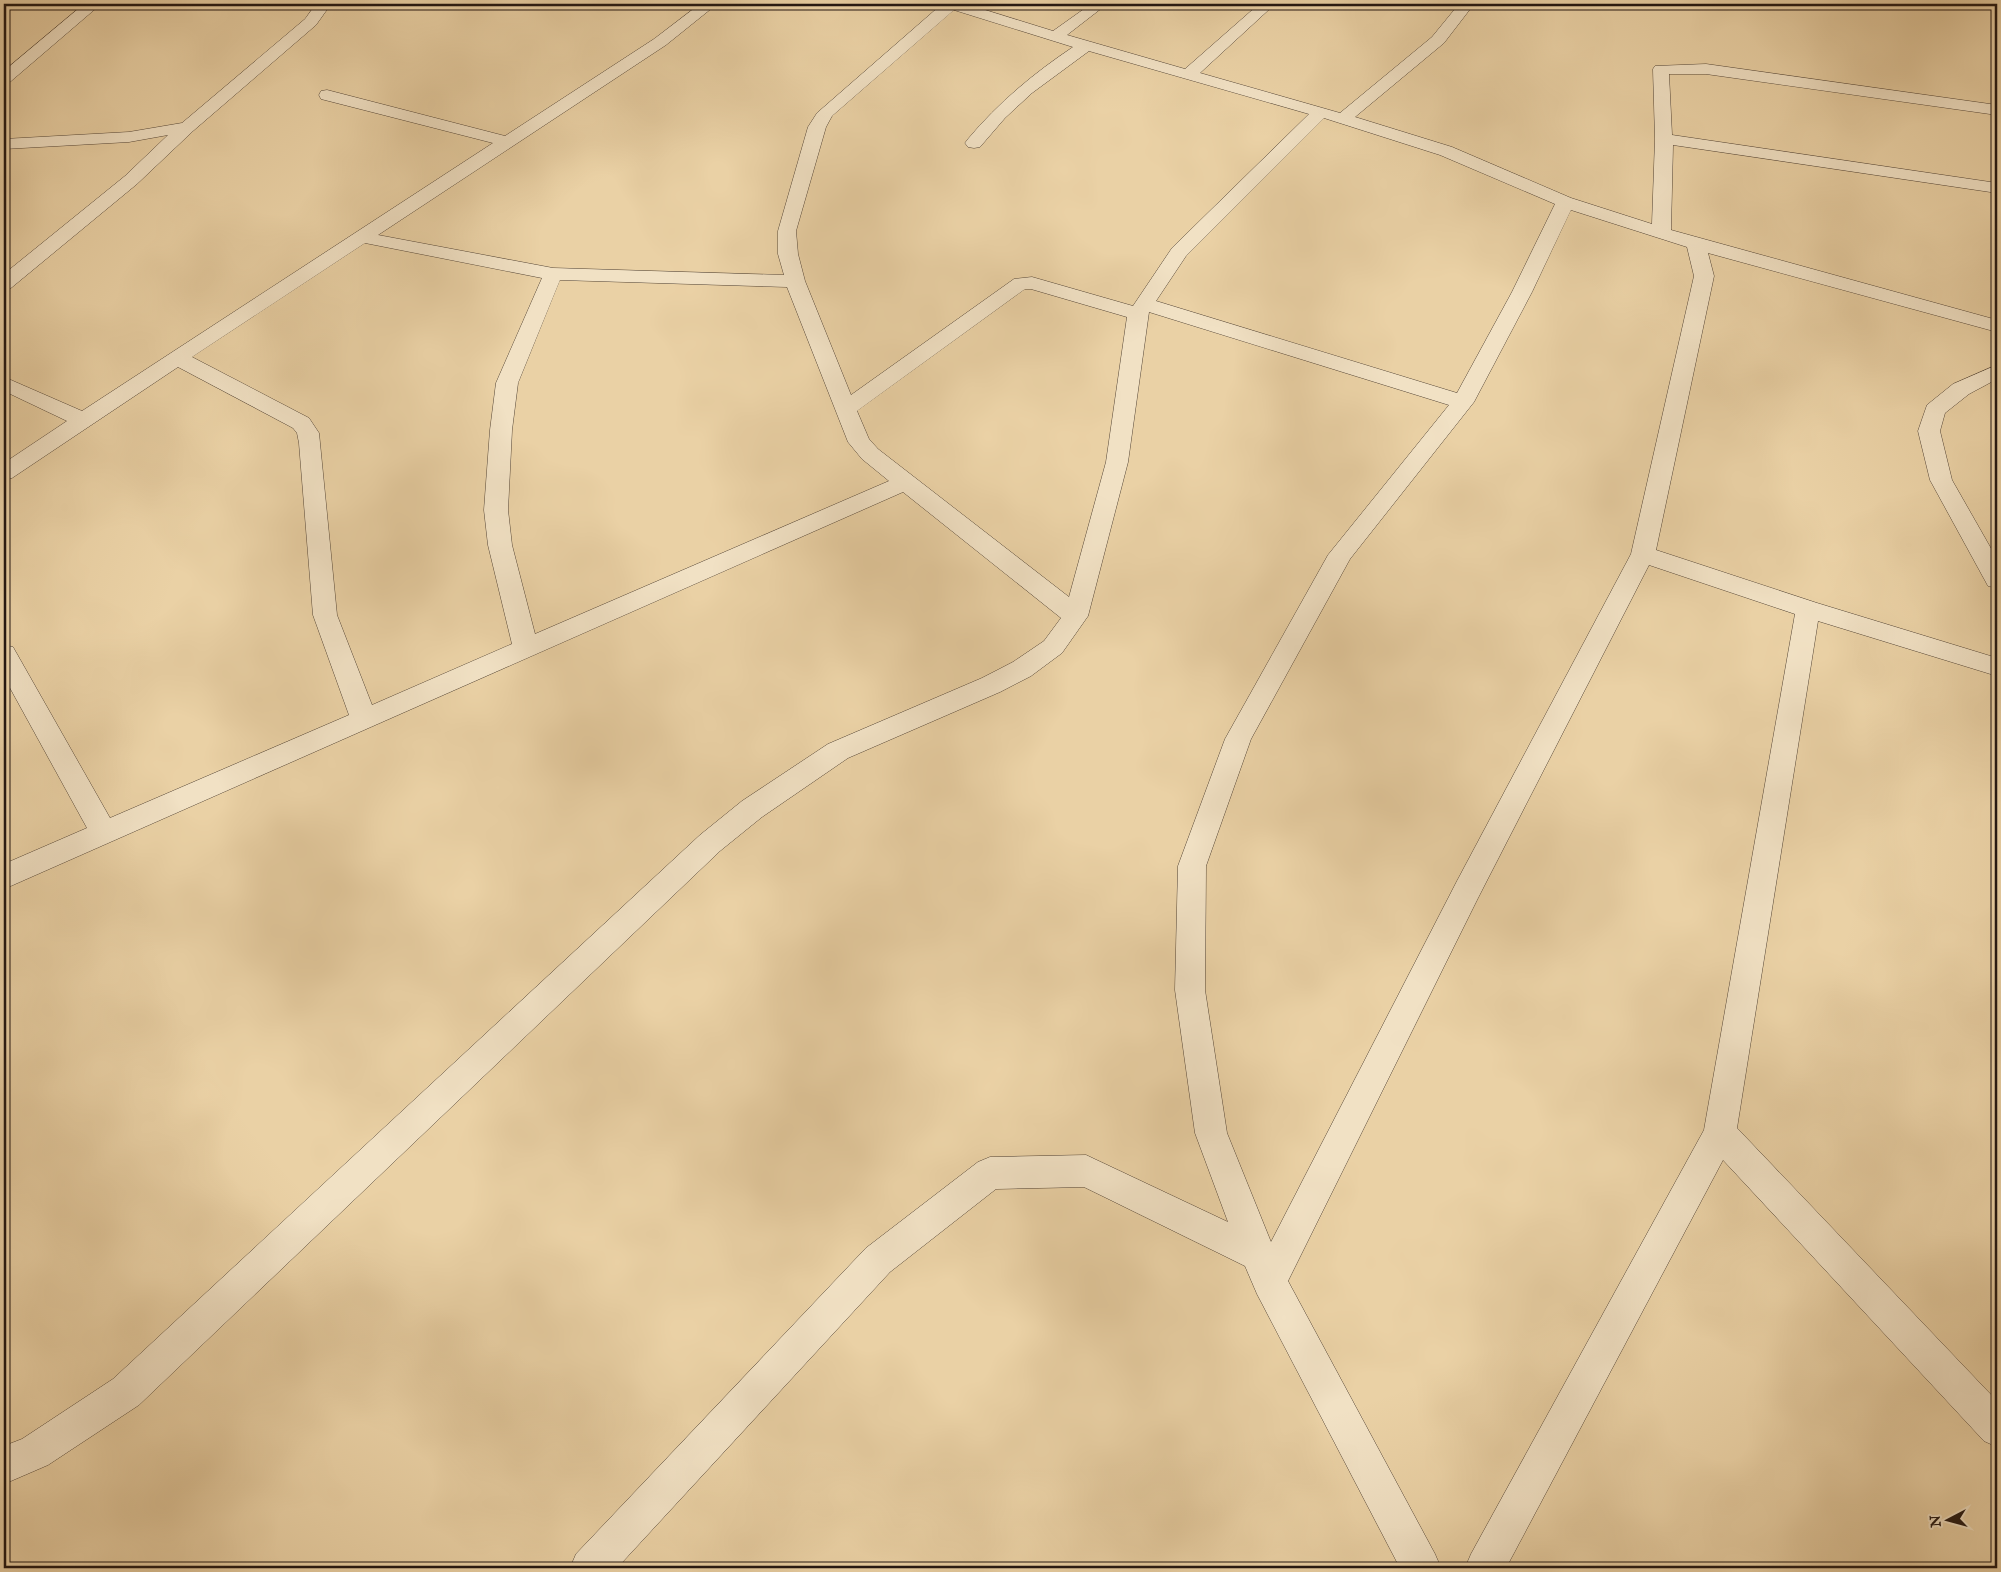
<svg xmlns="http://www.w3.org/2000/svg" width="2001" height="1572" font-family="'IM FELL English',serif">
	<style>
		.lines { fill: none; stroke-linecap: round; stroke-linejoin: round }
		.street-casing { stroke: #554637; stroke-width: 1 }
		.street { fill: #f1e1c4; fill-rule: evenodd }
	</style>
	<rect width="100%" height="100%" fill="#ead1a5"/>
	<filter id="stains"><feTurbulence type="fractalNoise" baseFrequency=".004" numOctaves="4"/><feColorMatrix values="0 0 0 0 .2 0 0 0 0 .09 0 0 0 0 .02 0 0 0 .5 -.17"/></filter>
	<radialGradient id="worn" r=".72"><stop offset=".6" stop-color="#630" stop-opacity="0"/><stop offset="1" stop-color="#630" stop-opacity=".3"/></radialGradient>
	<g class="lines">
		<g class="street-casing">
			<g id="street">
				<polygon points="84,4 101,4 10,82 4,84 4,71"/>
				<polygon points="316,4 331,4 316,25 193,131 137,184 11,288 4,290 4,274 125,176 168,135 129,142 4,149 4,139 129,132 182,123 305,19"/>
				<path d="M700,4h17l-51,41 -288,190 175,33 231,7 -6,-21v-23l30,-104 9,-14 125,-109h24l87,27 38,-27h16l-40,31 118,34 74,-65h16l-75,69 140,40 92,-76 27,-33h15l-30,39 -89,74 97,30 119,51 81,26 3,-85 -2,-70 2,-3 51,-2 291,41v10l-291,-41h-37l3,61 325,48v10l-324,-48 -2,85 326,90v12l-289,-79 6,23 -58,274 161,53 180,55v18l-179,-55 -81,507 260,273v46l-13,-6 -261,-281 -217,408h-41l6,-14 233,-424 91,-516 -146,-49 -171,333 -190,383 147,273 6,14h-41l-143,-274 -12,-28 -161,-79 -88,2 -106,83 -273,296h-47l6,-14 290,-306 112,-86 12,-5 96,-2 142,67 -33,-89 -20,-143 3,-124 47,-127 103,-184 121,-150 -300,-93 -21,150 -40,154 -26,37 -31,23 -31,16 -152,66 -86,59 -42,34 -581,554 -91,60 -44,19v-38l18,-7 91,-60 587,-544 42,-34 86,-57 154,-66 31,-16 31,-21 17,-23 -158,-126 -899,397v-25l83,-36 -83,-151v-32l9,2 97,171 239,-103 -36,-100 -14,-172 -2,-10 -4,-5 -115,-61 -166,111 -8,2v-17l63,-42 -63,-30v-14l78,34 411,-268 -172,-44 -2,-4 2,-4 6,-1 178,46 149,-97zM954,10l119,37c-39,26 -75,56 -105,92l-3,4 3,4 6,1 6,-1 25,-29 27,-25 57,-42 220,63 -137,134 -39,58 -101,-29 -18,2 -163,116 -46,-114 -7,-27 -2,-23 30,-104 6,-11zM1324,118l116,37 115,49 -43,88 -55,101 -301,-92 30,-45zM1571,210l116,37 7,29 -63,278 -174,327 -186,361 -44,-109 -22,-143 1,-124 45,-127 99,-180 124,-157 58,-110zM365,243l177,35 -46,105 -6,47 -6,80 4,35 24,99 -140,61 -35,-90 -18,-182 -10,-15 -117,-61zM560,280l227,7 61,155 14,17 27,22 -354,153 -23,-89 -4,-35 4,-80 6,-47zM1025,289h6l96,28 -21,145 -37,135 -191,-148 -9,-10 -12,-28z"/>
				<polygon points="1997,365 1997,379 1969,394 1945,413 1940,431 1952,480 1997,559 1997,588 1988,586 1930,480 1918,431 1927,405 1953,384"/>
			</g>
		</g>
		<use href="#street" class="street"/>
	</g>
	<rect width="2001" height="1572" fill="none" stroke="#ead1a5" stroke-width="20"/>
	<rect x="5" y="5" width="1991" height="1562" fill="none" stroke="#231712" stroke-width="2.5"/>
	<rect x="10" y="10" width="1981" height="1552" fill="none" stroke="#231712"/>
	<g transform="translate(1948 1520) rotate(264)" stroke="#f1e1c4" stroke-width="4" paint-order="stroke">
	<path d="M0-4L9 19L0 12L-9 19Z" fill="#231712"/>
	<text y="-8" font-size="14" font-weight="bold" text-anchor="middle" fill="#231712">N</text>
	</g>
	<rect width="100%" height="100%" filter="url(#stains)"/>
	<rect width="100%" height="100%" fill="url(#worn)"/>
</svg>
